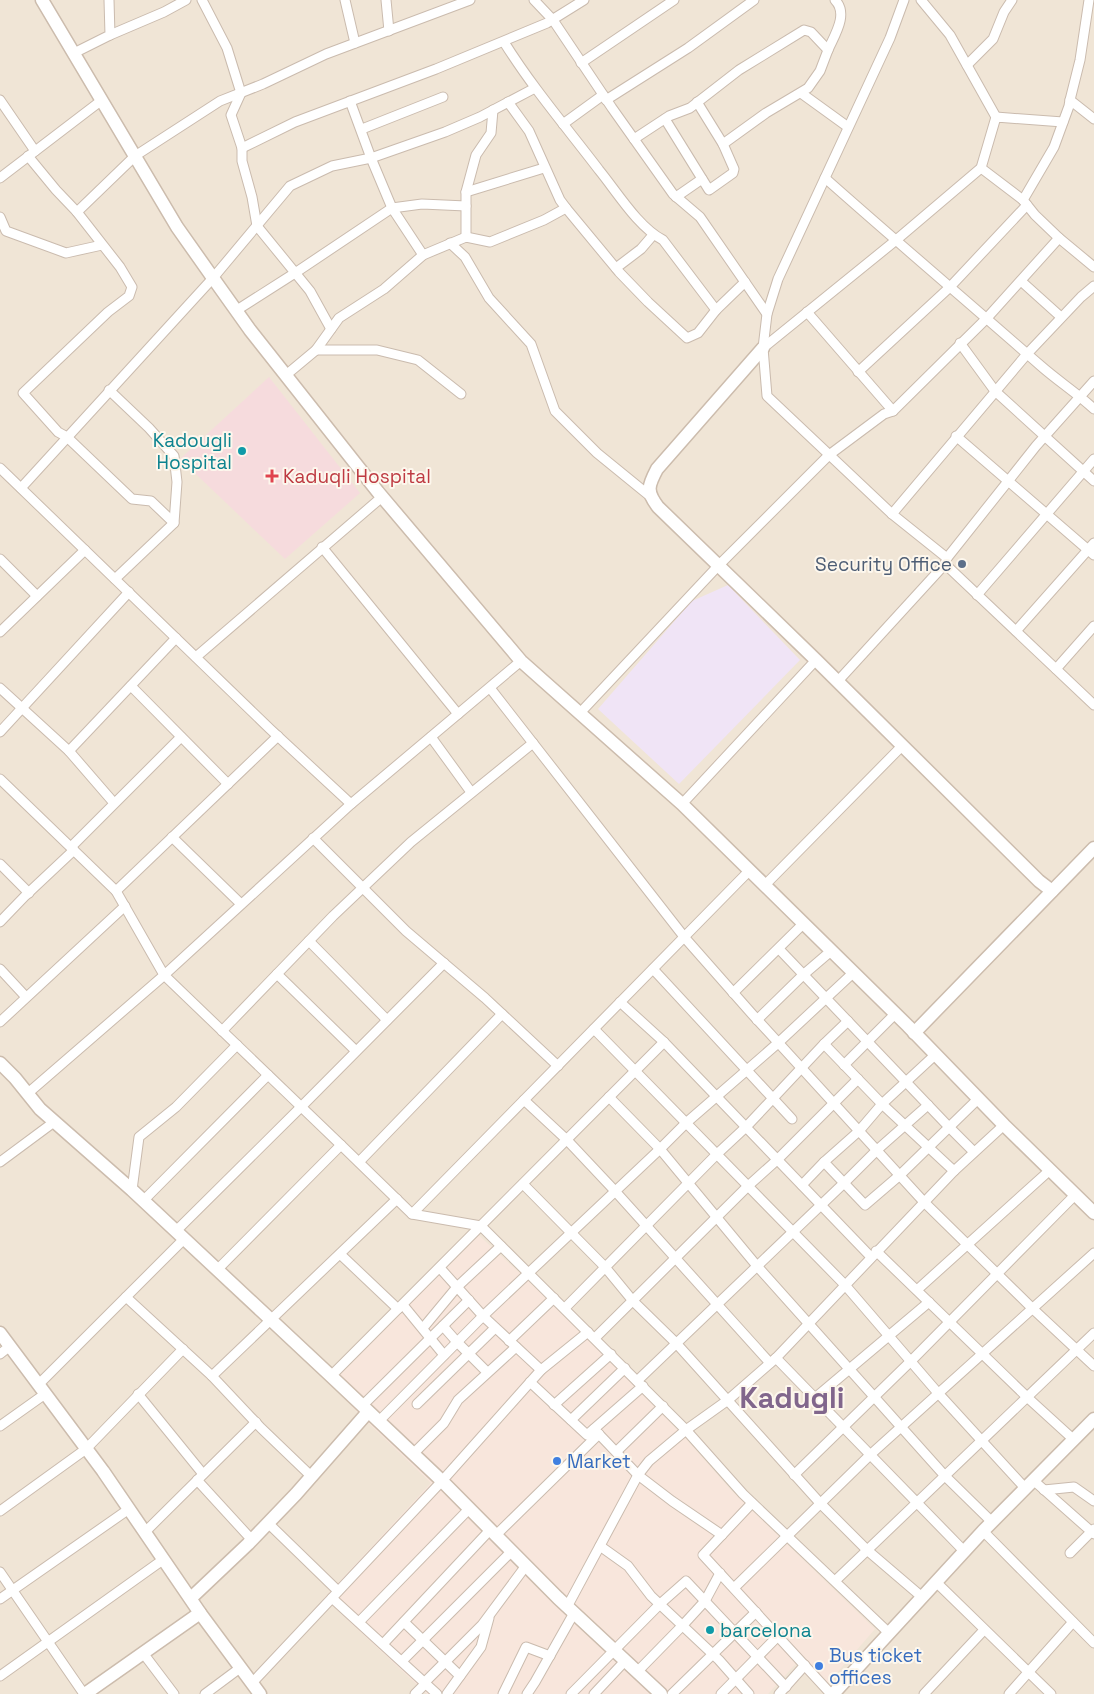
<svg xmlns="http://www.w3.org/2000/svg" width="1094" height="1694" font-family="'Space Grotesk',sans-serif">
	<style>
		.residential { fill: #f0e5d6 }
		.commercial { fill: #f8e6dc }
		.education { fill: #f0e4f6 }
		.medical { fill: #f6dbdd }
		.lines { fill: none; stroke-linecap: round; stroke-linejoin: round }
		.street-casing { stroke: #cabbae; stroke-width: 11 }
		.secondary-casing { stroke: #ccbcad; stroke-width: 15 }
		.street { stroke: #fff; stroke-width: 9 }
		.secondary { stroke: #fff; stroke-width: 12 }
		.culture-dot { fill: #0f9aa8; stroke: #fdf7ed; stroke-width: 2 }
		.health-dot { fill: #e0444e; stroke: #fdf7ed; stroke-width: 2 }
		.service-dot { fill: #5c6f8a; stroke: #fdf7ed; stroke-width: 2 }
		.shop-dot { fill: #3f7fe0; stroke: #fdf7ed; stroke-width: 2 }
		.labels { text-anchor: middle; stroke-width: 4; stroke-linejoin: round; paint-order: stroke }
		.culture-label { font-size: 19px; fill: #0d838f; stroke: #fdf7ed; text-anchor: end }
		.health-label { font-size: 19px; fill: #be3a42; stroke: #fdf7ed; text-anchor: start }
		.service-label { font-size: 19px; fill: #4e5e75; stroke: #fdf7ed; text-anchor: end }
		.shop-label { font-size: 19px; fill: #366cbe; stroke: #fdf7ed; text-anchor: start }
		.town-label { font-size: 29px; font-weight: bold; fill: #81668c; stroke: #fdf7ed }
	</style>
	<rect width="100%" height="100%" fill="#f9f3e7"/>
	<rect class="residential" x="0" y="0" width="1094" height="1694"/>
	<polygon class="commercial" points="472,1229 535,1287 612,1361 687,1440 731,1490 875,1629 828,1683 802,1657 768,1694 427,1694 324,1598 431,1483 359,1414 324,1376"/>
	<polygon class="education" points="728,585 800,660 679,784 598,709 692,601"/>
	<polygon class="medical" points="269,377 360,493 285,559 180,459"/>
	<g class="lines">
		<g class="street-casing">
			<g id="street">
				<polyline points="202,0 227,48 241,93 231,115 242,148 242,161 252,197 257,226 310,291 331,329"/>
				<polyline points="345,0 355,43"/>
				<polyline points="386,0 389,31"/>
				<polyline points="534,0 553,20 612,108 673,194 700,217 767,314"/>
				<polyline points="904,0 890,38 778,279 767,314 763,348 767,396 892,514 947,558 945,564 1094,705"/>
				<polyline points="921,0 950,35 996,117"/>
				<polyline points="110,35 164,12 186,0"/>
				<path d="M504,42c28,45 63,86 95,128 18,22 39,57 64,70l53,70 -18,23 -11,5 -39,-36 -29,-30 -53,-64 -6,-8 -31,-69 -21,-29"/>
				<path d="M828,50c6,-14 21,-36 7,-50"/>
				<polyline points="74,53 110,35 109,0"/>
				<polyline points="581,63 674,0"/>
				<polyline points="967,65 993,39 1004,12 1012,0"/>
				<polyline points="801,93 848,127"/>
				<polyline points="0,100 35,151"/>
				<polyline points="606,100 688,48 754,0"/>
				<polyline points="1070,100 1094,119"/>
				<polyline points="350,101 371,158 392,208 423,255"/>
				<polyline points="665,119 709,190 733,173 734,169 723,144 697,102"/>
				<polyline points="563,124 603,95"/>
				<polyline points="362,129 443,97"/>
				<polyline points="634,139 669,116 690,108 739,70 804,30 811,32 828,50 820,71 808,88 766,113 723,144"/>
				<polyline points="242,148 295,122 436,69 547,23 584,0"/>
				<polyline points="28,156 56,190 77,212"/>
				<polyline points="981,168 1023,200 1035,215 1059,238 1094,267"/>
				<polyline points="0,178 102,100"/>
				<path d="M825,178c71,63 144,125 216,188 17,15 36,27 53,43"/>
				<polyline points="466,192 544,168"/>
				<polyline points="676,197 702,179"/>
				<polyline points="1023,200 1054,147 1069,106 1070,100 1080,60 1089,0"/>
				<polyline points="0,217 6,231 66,253 102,245"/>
				<polyline points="466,237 466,192 476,155 491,133 493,110"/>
				<polyline points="450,243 465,257 489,298 531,344 555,411 597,453 651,497"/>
				<polyline points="616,268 641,249 653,235"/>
				<polyline points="1021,281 1061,317"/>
				<polyline points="237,310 295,273 392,208 422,204 466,206"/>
				<polyline points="716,310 745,282"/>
				<polyline points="807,312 893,411"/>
				<polyline points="960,343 995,391 1094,481"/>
				<polyline points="763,348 895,241 981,168 996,117 1063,122"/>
				<polyline points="316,350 377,350 418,360 461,394"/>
				<polyline points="858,372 950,287 1027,205"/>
				<polyline points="286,375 316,350 339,318 384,289 423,255 466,237 490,242 544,220 566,208"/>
				<polyline points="109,390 149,428 174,456 177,482 174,523 115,579"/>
				<polyline points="956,436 1094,555"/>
				<polyline points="0,468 270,729 351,804"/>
				<polyline points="21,488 213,278 290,186 332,166 371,158 445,132 480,117 535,88"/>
				<polyline points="892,514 1027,354 1081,297 1094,286"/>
				<polyline points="174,523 151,501 132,499 67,437 58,432 23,393 108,312 129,296 132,287 120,267 77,212 135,156 220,101 263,84 326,54 470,0"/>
				<polyline points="322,547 458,714"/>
				<polyline points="947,558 1036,446 1094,381"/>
				<polyline points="0,559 37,596"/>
				<polyline points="977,595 1094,459"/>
				<polyline points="1016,631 1094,543"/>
				<polyline points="0,632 85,550"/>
				<polyline points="196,657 382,497"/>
				<polyline points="1056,669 1094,626"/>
				<polyline points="838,681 945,564"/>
				<polyline points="131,686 228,784"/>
				<polyline points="0,688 69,751 114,803"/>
				<polyline points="490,688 685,938 752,1014 924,1202 1033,1309 1094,1366"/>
				<polyline points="579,714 718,566 829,455 884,414 893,411 987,318 1059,238"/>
				<polyline points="0,732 129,592"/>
				<polyline points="431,737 471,792"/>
				<polyline points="69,751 176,638"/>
				<polyline points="0,779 116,891 164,975 341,1145 412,1214 481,1226 686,1430 743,1494 889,1633"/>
				<polyline points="682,804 816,660"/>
				<polyline points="172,837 241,904"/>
				<polyline points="313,838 406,931 485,998 558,1066"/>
				<polyline points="71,847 181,737"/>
				<polyline points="0,864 29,893"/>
				<polyline points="764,886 902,746"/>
				<polyline points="116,891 278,736"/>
				<polyline points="0,922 25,896 74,850"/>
				<polyline points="309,941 387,1020"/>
				<polyline points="779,949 949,1127 974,1152"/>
				<polyline points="0,969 26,997"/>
				<polyline points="653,969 792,1119"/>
				<polyline points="277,974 356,1051"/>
				<polyline points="733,993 803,924"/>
				<polyline points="620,1002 664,1042 871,1257"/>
				<polyline points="757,1020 803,975 831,951"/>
				<polyline points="0,1022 125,906"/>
				<polyline points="594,1029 845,1285 938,1393 1025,1488"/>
				<polyline points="222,1031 333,916 411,842 533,743"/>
				<polyline points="824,1044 882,1104 954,1171"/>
				<polyline points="935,1055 882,1104 859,1131 824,1162 865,1205 900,1175 978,1099"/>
				<polyline points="844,1065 895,1014"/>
				<polyline points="27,1094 161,978 351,804 521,661"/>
				<polyline points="609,1097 660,1149 757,1266 945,1476 992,1522"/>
				<polyline points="524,1100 567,1140 615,1191 770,1363"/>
				<polyline points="0,1162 54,1122"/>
				<polyline points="359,1162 502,1014"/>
				<polyline points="523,1184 605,1267 633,1301 676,1343 820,1503 867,1550 922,1597"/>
				<polyline points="802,1185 824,1162"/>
				<polyline points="132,1190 139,1137 176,1107 237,1045"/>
				<polyline points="143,1201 268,1075"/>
				<polyline points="412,1214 749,871"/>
				<polyline points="176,1231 301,1107 444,963"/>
				<polyline points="876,1251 1028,1398 1073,1439"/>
				<polyline points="340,1254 398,1309"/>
				<polyline points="440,1268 483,1316 541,1370"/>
				<polyline points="217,1270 341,1145"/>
				<polyline points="917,1290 1050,1170"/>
				<polyline points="126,1297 212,1376 261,1428 311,1476"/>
				<polyline points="403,1305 444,1355"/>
				<polyline points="565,1308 717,1154 746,1127 824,1044 848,1021"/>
				<polyline points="443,1326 457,1342 487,1372"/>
				<polyline points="423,1328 457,1287 501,1246"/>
				<polyline points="595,1338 748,1186 777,1160 858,1079"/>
				<polyline points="509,1341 554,1298"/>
				<polyline points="0,1354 10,1346"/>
				<polyline points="776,1358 964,1551"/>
				<polyline points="212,1376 397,1199"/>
				<polyline points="331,1376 664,1042"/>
				<polyline points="637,1381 843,1184 877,1150 928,1105"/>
				<polyline points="530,1382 587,1435 643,1386"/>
				<polyline points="38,1385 184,1239"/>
				<polyline points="138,1394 203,1474"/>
				<polyline points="815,1398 929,1302"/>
				<polyline points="417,1404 495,1328"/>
				<polyline points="554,1405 611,1354"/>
				<polyline points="362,1406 469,1300"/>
				<polyline points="571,1420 625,1368"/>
				<polyline points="378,1422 483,1316 660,1149 686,1123 778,1043 853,973"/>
				<polyline points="0,1426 45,1394"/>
				<polyline points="594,1429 638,1475 672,1501 722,1535"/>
				<polyline points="617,1451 663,1406"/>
				<polyline points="413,1454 444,1423 458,1400 516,1347"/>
				<polyline points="794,1475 911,1361 1075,1195"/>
				<polyline points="197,1480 252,1540"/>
				<polyline points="1033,1480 1094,1534"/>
				<polyline points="1044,1490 1074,1487 1094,1501"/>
				<polyline points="752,1503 703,1555 831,1694"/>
				<polyline points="0,1511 86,1449 183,1349"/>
				<polyline points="268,1523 338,1591"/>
				<polyline points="983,1531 1094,1643"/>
				<polyline points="145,1532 256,1422"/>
				<polyline points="495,1536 599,1434"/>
				<polyline points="600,1546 628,1566 651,1596 719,1660 749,1694"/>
				<polyline points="1070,1553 1094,1529"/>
				<polyline points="0,1572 84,1694"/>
				<polyline points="835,1581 1094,1333"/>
				<polyline points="936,1582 1051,1694"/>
				<polyline points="734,1588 870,1455 1094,1253"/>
				<polyline points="332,1598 437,1694"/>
				<polyline points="0,1599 129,1509"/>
				<polyline points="567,1607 638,1475 649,1461 686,1430 728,1400 776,1358 954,1171 1004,1125"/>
				<polyline points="359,1622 469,1509"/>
				<polyline points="404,1622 460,1676"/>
				<polyline points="383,1644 490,1530"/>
				<polyline points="143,1653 174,1694"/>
				<polyline points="402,1661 511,1552"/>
				<polyline points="637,1672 683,1625 705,1601 720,1573"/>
				<polyline points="0,1676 164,1559"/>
				<polyline points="425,1682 482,1625 525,1567"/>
				<polyline points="252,1683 442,1481 541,1370 588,1332"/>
				<polyline points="205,1694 240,1668"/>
				<polyline points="415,1694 426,1683"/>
				<polyline points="447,1694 481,1647 489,1618"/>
				<polyline points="503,1694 526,1647 550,1656"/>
				<polyline points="527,1694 535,1682 574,1613"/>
				<polyline points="571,1694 660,1604 686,1581 786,1687"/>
				<polyline points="594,1694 625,1661"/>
				<polyline points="672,1694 756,1612"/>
				<polyline points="721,1694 778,1636"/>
				<polyline points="779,1694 805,1665"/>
				<polyline points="924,1694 984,1630"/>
				<polyline points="1009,1694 1073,1622"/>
			</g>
		</g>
		<g class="secondary-casing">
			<g id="secondary">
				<polyline points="42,0 177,227 213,278 250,330 378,492 521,661 682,804 908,1026 1004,1125 1094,1213"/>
				<path d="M763,348l-106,121c-9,17 -11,22 1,38l158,153 223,221 13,10"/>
				<polyline points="914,1033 1094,848"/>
				<polyline points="0,1063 15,1078 40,1109 132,1190 331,1376 442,1481 558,1598 661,1694"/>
				<polyline points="0,1333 103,1471 200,1613 260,1694"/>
				<polyline points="191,1598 248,1544 296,1494 368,1412"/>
				<polyline points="85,1694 200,1613"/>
				<polyline points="833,1694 983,1531 1094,1419"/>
			</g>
		</g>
		<use href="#street" class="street"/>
		<use href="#secondary" class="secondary"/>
	</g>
	<g class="culture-dot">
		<circle cx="242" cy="451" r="5"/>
		<circle cx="710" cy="1630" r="5"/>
	</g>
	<path class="health-dot" d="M269.5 468.5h5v5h5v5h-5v5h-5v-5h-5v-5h5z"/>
	<circle class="service-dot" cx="962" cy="564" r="5"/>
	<g class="shop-dot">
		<circle cx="557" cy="1461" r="5"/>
		<circle cx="819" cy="1666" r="5"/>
	</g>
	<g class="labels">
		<g class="culture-label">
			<text x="232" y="447">Kadougli<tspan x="232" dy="22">Hospital</tspan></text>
			<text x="720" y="1637" text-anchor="start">barcelona</text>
		</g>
		<g class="health-label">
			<text x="283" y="483">Kaduqli Hospital</text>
		</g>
		<g class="service-label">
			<text x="952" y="571">Security Office</text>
		</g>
		<g class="shop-label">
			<text x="567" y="1468">Market</text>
			<text x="829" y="1662">Bus ticket<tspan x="829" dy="22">offices</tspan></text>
		</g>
		<g class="town-label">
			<text x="792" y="1408">Kadugli</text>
		</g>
	</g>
</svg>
